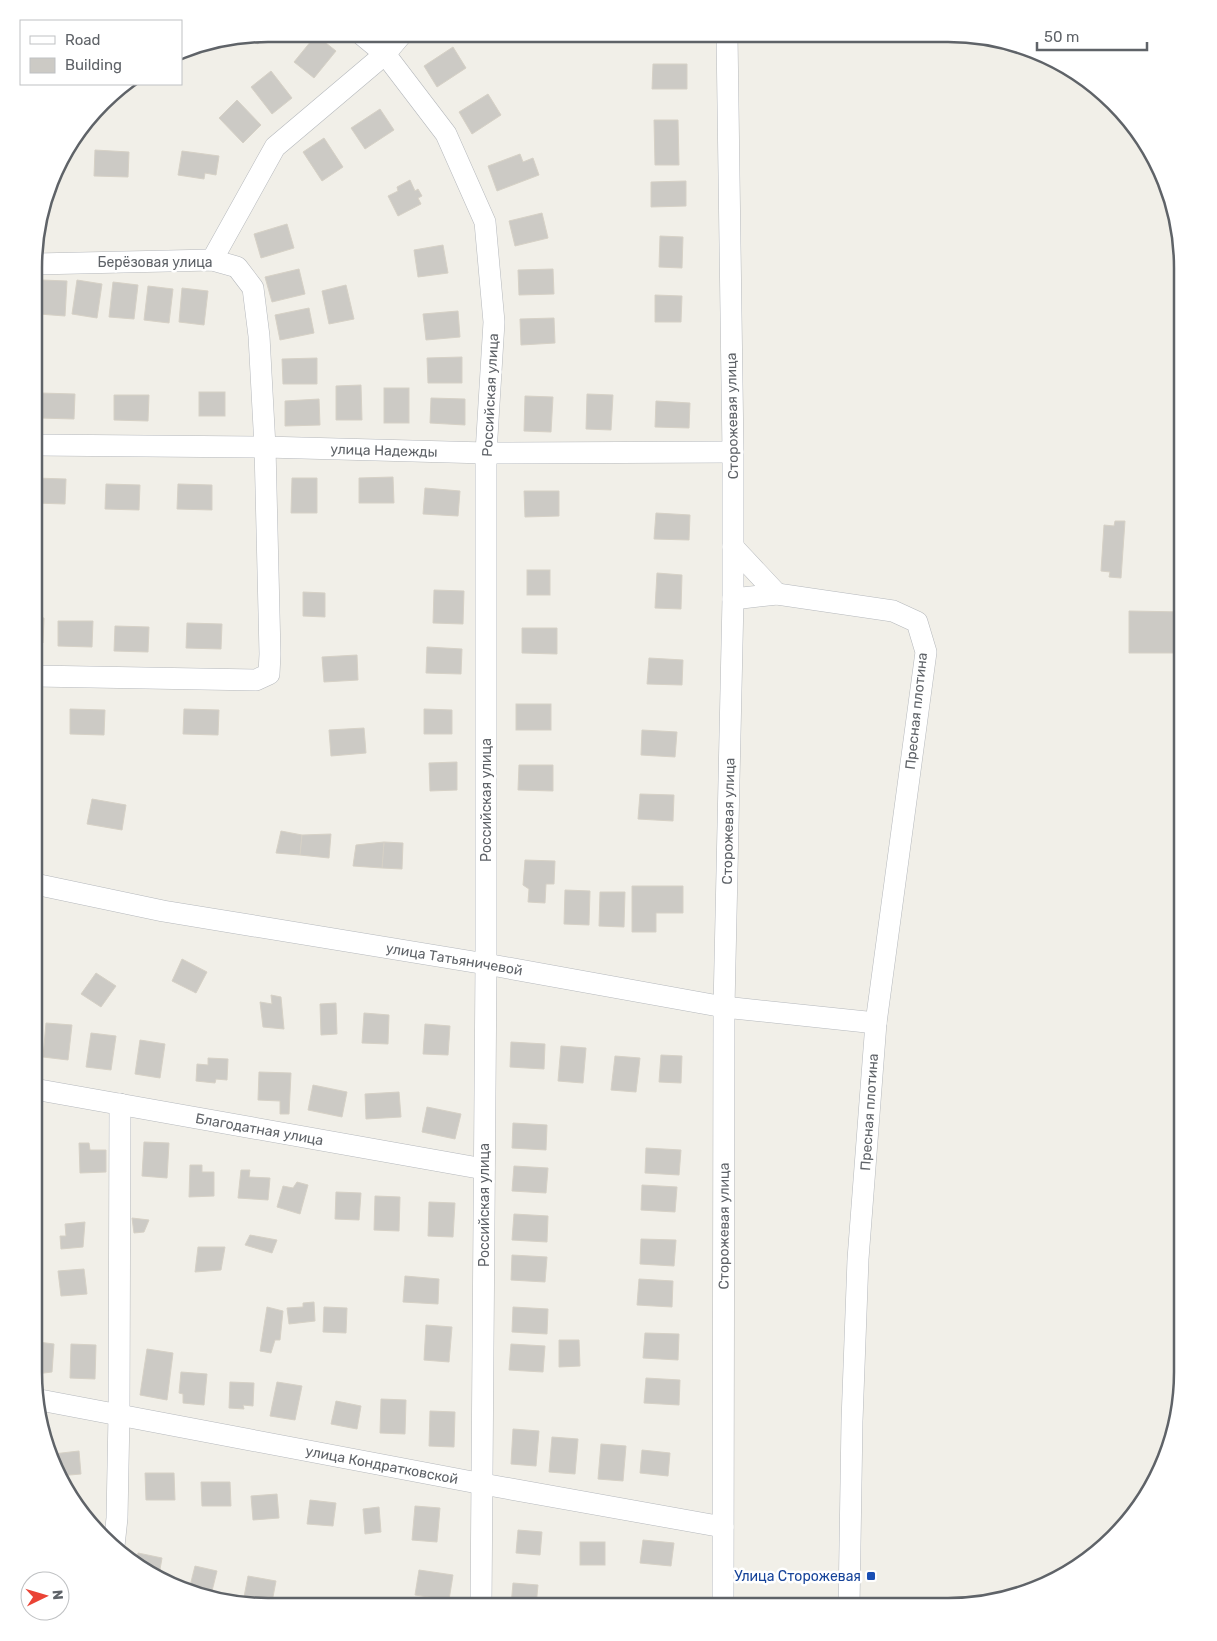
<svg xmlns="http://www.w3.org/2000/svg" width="1217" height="1641" font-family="Rubik,sans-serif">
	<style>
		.building { fill: #cccac5; stroke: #d6d1c6 }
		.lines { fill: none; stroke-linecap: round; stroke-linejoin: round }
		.minor-casing { stroke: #b5b8bc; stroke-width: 22 }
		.minor { stroke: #fff; stroke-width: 21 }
		.transit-dot { fill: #1a4fb4; stroke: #fff; stroke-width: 2 }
		.labels { text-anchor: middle; stroke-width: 5; stroke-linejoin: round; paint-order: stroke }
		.street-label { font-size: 14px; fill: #5f6368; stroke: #fff }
		.transit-label { font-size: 14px; fill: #164399; stroke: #fff; text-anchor: end }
		.rim { fill: none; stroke: #5f6368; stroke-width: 2.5 }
	</style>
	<rect width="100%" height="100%" fill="#f1efe8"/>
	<g class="building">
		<polygon points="263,35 258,44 246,37"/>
		<polygon points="316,35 336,51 314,78 294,62"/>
		<rect x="652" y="35" width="35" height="7"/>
		<polygon points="453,47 466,68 437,87 424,66"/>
		<polygon points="653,64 687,64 687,89 652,89"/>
		<polygon points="271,71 292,98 272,114 251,87"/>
		<polygon points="488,94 501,115 472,134 459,112"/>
		<polygon points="237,100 261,125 243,143 219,118"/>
		<polygon points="380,109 394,130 365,149 351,128"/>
		<polygon points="654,120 678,120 679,165 655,165"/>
		<polygon points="324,138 343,167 322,181 303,152"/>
		<polygon points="95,150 129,152 128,177 94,176"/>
		<polygon points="182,151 219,156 216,175 205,173 204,179 178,175"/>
		<polygon points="520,154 523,162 533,158 539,175 497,191 488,166"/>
		<polygon points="410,180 415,191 418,189 422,196 418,198 421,204 398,216 388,196 398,191 397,187"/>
		<polygon points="686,181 686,206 651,207 651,182"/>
		<polygon points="542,213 548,238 515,246 509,221"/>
		<polygon points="287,224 294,248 261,258 254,234"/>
		<polygon points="660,236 683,237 682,268 659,267"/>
		<polygon points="443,245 448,273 418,277 414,250"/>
		<polygon points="299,269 305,294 272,302 265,277"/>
		<polygon points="553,269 554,294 519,295 518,270"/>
		<polygon points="42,280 67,281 65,316 39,314"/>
		<polygon points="77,280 102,284 97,318 72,314"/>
		<polygon points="113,282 138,285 134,319 109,317"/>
		<polygon points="346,285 354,319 329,324 322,291"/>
		<polygon points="148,286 173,289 169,323 144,320"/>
		<polygon points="182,288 208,291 204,325 179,322"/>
		<polygon points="655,295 682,296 681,322 655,322"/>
		<polygon points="309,308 314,333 280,340 275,315"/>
		<polygon points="458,311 460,337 426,340 423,314"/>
		<polygon points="554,318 555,343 521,345 520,319"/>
		<polygon points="462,357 462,383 428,383 427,358"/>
		<polygon points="317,358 317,384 283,384 282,359"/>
		<polygon points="361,385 362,420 336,420 336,386"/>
		<rect x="384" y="388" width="25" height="35"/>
		<rect x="199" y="392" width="26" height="24"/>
		<polygon points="40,393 75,394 74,419 39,418"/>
		<polygon points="587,394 613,395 611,430 586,429"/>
		<polygon points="114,395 149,395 148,421 114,420"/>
		<polygon points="525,396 553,397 551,432 524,431"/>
		<polygon points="431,398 465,399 465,425 430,423"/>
		<polygon points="319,399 320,425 285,426 285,401"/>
		<polygon points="656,401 690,403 689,428 655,427"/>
		<polygon points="393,477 394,503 359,503 359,478"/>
		<polygon points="35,478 66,479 65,504 35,503"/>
		<polygon points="292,478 317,478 317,513 291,513"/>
		<polygon points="106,484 140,485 139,510 105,509"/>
		<polygon points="178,484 212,485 212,510 177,509"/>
		<polygon points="425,488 460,491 458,516 423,514"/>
		<polygon points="524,491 559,491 559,516 525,517"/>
		<polygon points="656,513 690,515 689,540 654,539"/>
		<polygon points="1115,521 1125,521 1121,578 1109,577 1110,572 1101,571 1104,525 1114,526"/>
		<rect x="527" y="570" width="23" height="25"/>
		<polygon points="657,573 682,575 681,609 655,608"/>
		<polygon points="434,590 464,591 463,624 433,623"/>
		<polygon points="303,592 325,593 325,617 303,616"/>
		<polygon points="1129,611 1183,612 1183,653 1129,653"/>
		<polygon points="35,617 44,618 43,643 35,643"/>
		<polygon points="58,621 93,621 92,647 58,646"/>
		<polygon points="187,623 222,624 221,649 186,648"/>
		<polygon points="115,626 149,627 148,652 114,651"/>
		<polygon points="522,628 557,628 557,654 522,653"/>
		<polygon points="427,647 462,649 461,674 426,673"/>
		<polygon points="357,655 358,680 324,682 322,657"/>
		<polygon points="649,658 683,660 682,685 647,684"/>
		<rect x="516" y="704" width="35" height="26"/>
		<polygon points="70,709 105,710 104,735 70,734"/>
		<polygon points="184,709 219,710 218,735 183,734"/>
		<polygon points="424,709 452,710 452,734 424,734"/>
		<polygon points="364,728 366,753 331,756 329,730"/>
		<polygon points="642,730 677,732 675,757 641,755"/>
		<polygon points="457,762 457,790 430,791 429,763"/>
		<polygon points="519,765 553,765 553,791 518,790"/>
		<polygon points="640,794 674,795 673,821 638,819"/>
		<polygon points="92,799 126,805 122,830 87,824"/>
		<polygon points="281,831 302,835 300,855 276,853"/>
		<polygon points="331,834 329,858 300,855 302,835"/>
		<polygon points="384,842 403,843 402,869 382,868"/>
		<polygon points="384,842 382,868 353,866 356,845"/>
		<polygon points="525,860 555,861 554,884 546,884 545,903 528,902 529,889 523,885"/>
		<polygon points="632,886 683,886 683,913 656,913 656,932 632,932"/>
		<polygon points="565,890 590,891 589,925 564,924"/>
		<polygon points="600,892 625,892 624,927 599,926"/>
		<polygon points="182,959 207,972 196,993 172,981"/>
		<polygon points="96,973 116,986 101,1007 81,994"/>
		<polygon points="271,995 281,997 284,1029 263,1027 260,1002 272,1004"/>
		<polygon points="336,1003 337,1034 321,1035 320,1004"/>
		<polygon points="364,1013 389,1015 388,1044 362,1043"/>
		<polygon points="46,1023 72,1025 68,1060 43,1057"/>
		<polygon points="425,1024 450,1026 448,1055 423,1054"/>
		<polygon points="91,1033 116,1036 111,1070 86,1067"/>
		<polygon points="140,1040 165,1044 160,1078 135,1074"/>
		<polygon points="511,1042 545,1044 544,1069 510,1067"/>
		<polygon points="561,1046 586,1048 583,1083 558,1081"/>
		<polygon points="661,1055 682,1056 681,1083 659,1082"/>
		<polygon points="615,1056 640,1058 636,1092 611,1090"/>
		<polygon points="208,1058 228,1059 227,1080 216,1079 215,1083 196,1081 197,1064 208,1065"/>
		<polygon points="259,1072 291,1073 289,1114 280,1114 280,1101 258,1100"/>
		<polygon points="313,1085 347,1092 342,1117 308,1110"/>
		<polygon points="399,1092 401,1117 366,1119 365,1094"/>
		<polygon points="427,1107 461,1114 455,1139 422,1132"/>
		<polygon points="513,1123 547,1125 546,1150 512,1148"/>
		<polygon points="144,1142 169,1143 167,1178 142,1176"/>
		<polygon points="79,1143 89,1143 90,1150 106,1150 106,1172 80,1173"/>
		<polygon points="646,1148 681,1150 679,1175 645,1173"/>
		<polygon points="190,1165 202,1165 202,1172 214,1172 214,1196 189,1197"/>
		<polygon points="514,1166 548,1168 546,1193 512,1191"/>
		<polygon points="241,1170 250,1170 249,1177 270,1178 268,1200 238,1198"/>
		<polygon points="297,1182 308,1185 300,1214 277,1207 283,1186 293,1188"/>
		<polygon points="642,1185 677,1187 675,1212 641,1210"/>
		<polygon points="336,1192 361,1193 359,1220 335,1219"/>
		<polygon points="375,1196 400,1197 399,1231 374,1230"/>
		<polygon points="429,1202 455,1203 453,1237 428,1236"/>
		<polygon points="514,1214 548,1216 547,1242 512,1240"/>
		<polygon points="132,1218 149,1220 144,1232 134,1233"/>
		<polygon points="85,1222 83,1247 61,1249 60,1236 66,1236 65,1224"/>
		<polygon points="250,1235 277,1240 272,1253 245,1245"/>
		<polygon points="641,1239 676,1240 674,1266 640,1264"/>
		<polygon points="198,1247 225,1247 221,1270 195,1272"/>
		<polygon points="512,1255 547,1257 545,1282 511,1280"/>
		<polygon points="84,1269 87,1294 61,1296 58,1271"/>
		<polygon points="405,1276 439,1279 438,1304 403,1302"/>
		<polygon points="639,1279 673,1281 672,1307 637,1305"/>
		<polygon points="314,1302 315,1321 289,1324 287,1308 303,1307 303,1303"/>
		<polygon points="267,1307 283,1311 280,1340 275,1340 271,1353 260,1351"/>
		<polygon points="324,1307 347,1308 346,1333 323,1332"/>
		<polygon points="513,1307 548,1309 547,1334 512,1332"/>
		<polygon points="426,1325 452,1327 449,1362 424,1360"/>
		<polygon points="645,1333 679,1334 678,1360 643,1358"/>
		<polygon points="559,1340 579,1340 580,1366 559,1367"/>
		<polygon points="38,1342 54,1344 52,1372 36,1374 34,1364 34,1346 38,1346"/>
		<polygon points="71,1344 96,1345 95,1379 70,1378"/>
		<polygon points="511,1344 545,1346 543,1372 509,1370"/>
		<polygon points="147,1349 173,1353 167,1400 140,1395"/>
		<polygon points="181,1372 207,1374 204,1405 183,1403 183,1394 179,1393"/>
		<polygon points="646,1378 680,1380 679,1405 644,1403"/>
		<polygon points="230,1382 254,1383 253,1406 243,1405 244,1409 229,1408"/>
		<polygon points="277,1382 302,1386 295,1420 270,1416"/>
		<polygon points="381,1399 406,1400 405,1434 380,1433"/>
		<polygon points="336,1401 361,1406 357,1429 331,1424"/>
		<polygon points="430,1411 455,1412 454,1447 429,1446"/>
		<polygon points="513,1429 539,1431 536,1466 511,1464"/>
		<polygon points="552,1437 578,1439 575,1474 549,1472"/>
		<polygon points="601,1444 626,1446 623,1481 598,1479"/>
		<polygon points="642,1450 670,1453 668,1476 640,1473"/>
		<polygon points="79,1451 81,1474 58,1476 53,1454"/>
		<polygon points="145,1473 174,1473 175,1500 146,1500"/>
		<polygon points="201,1482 230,1482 231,1506 202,1506"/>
		<polygon points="277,1494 279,1518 253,1520 251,1496"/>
		<polygon points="310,1500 336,1503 333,1526 307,1524"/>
		<polygon points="415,1506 440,1508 437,1542 412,1540"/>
		<polygon points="379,1507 381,1532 365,1534 363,1509"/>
		<polygon points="518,1530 542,1532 540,1555 516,1553"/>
		<polygon points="643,1540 674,1543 671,1566 640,1563"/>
		<rect x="580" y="1542" width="25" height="23"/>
		<polygon points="138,1553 162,1558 159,1575 136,1565"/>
		<polygon points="195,1566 217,1571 212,1591 190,1586"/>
		<polygon points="419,1570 453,1575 449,1600 415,1595"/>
		<polygon points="248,1576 276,1581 272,1602 244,1597"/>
		<polygon points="513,1583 538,1585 536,1606 511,1606"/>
	</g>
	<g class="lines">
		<g class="minor-casing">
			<g id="minor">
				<polyline points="361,34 385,54 446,134 485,222 494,322 486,453 486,964 481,1606"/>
				<polyline points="212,260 275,147 385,54 402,34"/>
				<path id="s1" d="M35,445l230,2 221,6 247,-1"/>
				<polyline points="733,547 777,594"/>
				<polyline points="733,599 777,594 893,611 917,622 926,652 876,1023 858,1259 852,1421 849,1607"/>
				<polyline points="35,676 256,680 269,674 270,654 265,447 259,336 253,288 237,267 212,260 36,264"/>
				<path id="s2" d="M35,884l128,27 323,53 238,43 152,16"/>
				<path id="s3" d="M34,1089l450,80"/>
				<path id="s4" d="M40,1400l443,84 240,43"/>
				<polyline points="114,1546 117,1518 119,1415 120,1104"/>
				<path id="s5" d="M723,1607l1,-600 9,-408v-147l-6,-417"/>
			</g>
		</g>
		<use href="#minor" class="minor"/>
	</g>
	<rect class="transit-dot" x="866" y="1571" width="10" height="10" rx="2.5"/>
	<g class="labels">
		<g class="street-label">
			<text x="155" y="267">Берёзовая улица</text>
			<text transform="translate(490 395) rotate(-87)" y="5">Российская улица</text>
			<text transform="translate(732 416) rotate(-91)" y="5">Сторожевая улица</text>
			<text dy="5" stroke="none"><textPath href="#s1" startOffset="349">улица Надежды</textPath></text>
			<text transform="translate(916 711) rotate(-84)" y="5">Пресная плотина</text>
			<text transform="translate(486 800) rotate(-90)" y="5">Российская улица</text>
			<text dy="5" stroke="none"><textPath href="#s5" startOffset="786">Сторожевая улица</textPath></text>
			<text dy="5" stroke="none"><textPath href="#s2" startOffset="426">улица Татьяничевой</textPath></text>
			<text transform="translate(869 1112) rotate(-86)" y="5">Пресная плотина</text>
			<text dy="5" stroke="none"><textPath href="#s3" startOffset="229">Благодатная улица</textPath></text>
			<text transform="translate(484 1205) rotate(-90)" y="5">Российская улица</text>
			<text dy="5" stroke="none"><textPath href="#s5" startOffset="381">Сторожевая улица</textPath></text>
			<text dy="5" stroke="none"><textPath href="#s4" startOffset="348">улица Кондратковской</textPath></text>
		</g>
		<g class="transit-label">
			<text x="861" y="1581">Улица Сторожевая</text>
		</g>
	</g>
	<path d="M0 0H1217V1641H0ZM268 42H948A226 226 0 0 1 1174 268V1372A226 226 0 0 1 948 1598H268A226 226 0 0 1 42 1372V268A226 226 0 0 1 268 42Z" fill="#fff" fill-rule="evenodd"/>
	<path class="rim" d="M268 42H948A226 226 0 0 1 1174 268V1372A226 226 0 0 1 948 1598H268A226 226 0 0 1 42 1372V268A226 226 0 0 1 268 42Z"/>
	<rect x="20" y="20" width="162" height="65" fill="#ffffff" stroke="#bfc1c3"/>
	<rect x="30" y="36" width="25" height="8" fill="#ffffff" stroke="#bfc1c3"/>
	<text x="65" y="45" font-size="15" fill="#5f6368">Road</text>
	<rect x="30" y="58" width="25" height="15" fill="#cccac5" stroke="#bfc1c3"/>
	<text x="65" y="70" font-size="15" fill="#5f6368">Building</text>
	<g transform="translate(45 1596) rotate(85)"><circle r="24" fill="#ffffff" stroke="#bfc1c3"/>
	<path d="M0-4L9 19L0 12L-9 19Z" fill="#ea4335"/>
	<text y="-8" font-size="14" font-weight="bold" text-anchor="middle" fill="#5f6368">N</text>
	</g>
	<path d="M1037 42v8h110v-8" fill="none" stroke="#5f6368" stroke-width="2.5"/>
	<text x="1044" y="42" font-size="15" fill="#5f6368" stroke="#ffffff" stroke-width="4" paint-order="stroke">50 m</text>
</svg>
